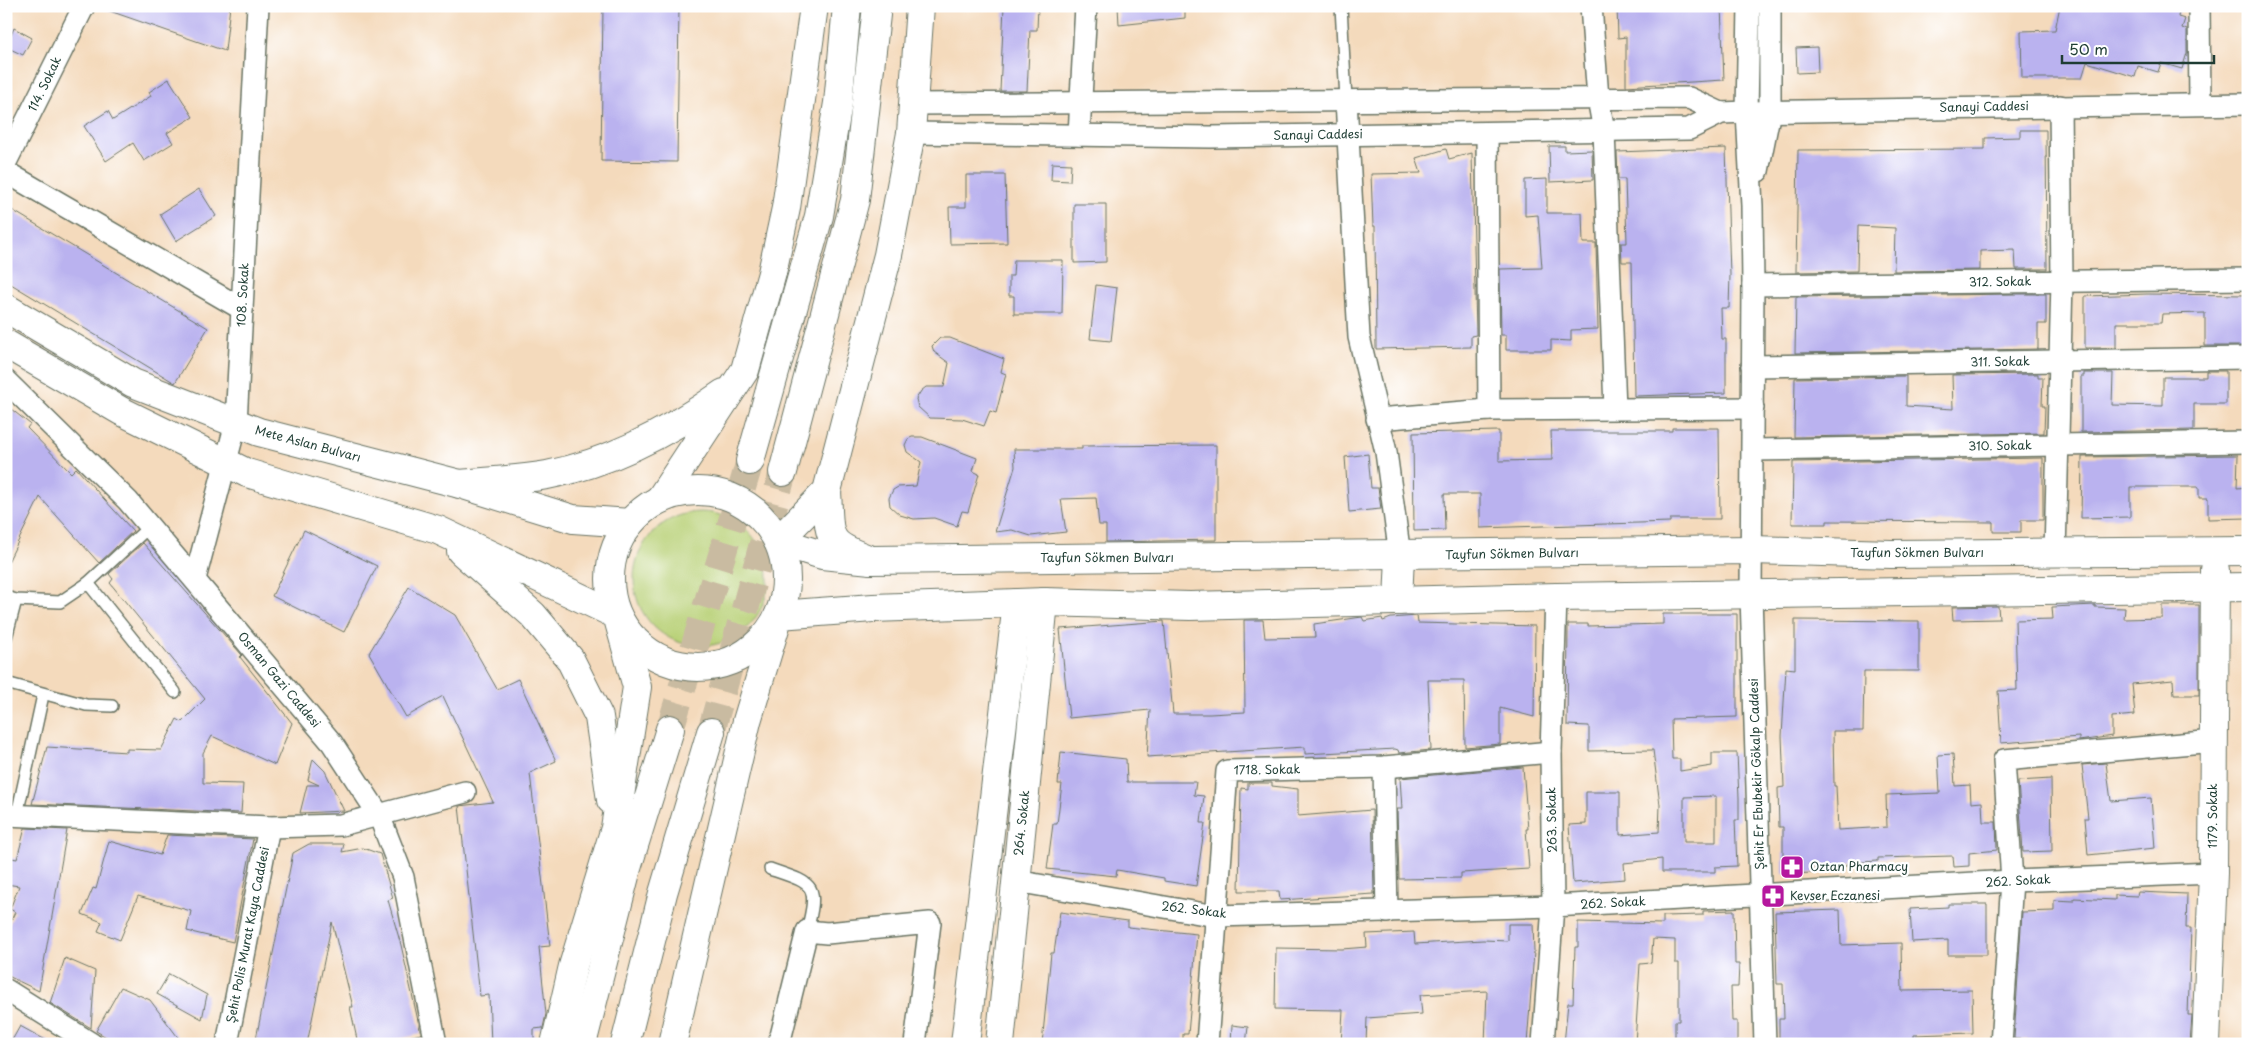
<svg xmlns="http://www.w3.org/2000/svg" width="2254" height="1050" font-family="'Playpen Sans',sans-serif">
	<style>
		.green { fill: #b8d076; stroke: #6c8655 }
		.building { fill: #bab2ef; fill-rule: evenodd }
		.lines { fill: none; stroke-linecap: round; stroke-linejoin: round }
		.highway-tunnel { stroke: #c9bba1; stroke-width: 28; stroke-dasharray: 28 14; stroke-linecap: butt }
		.lane-casing { stroke: #6a7464; stroke-width: 14 }
		.street-casing { stroke: #6a7464; stroke-width: 24 }
		.secondary-casing { stroke: #6a7464; stroke-width: 30 }
		.highway-casing { stroke: #6a7464; stroke-width: 30 }
		.lane { stroke: #fff; stroke-width: 11 }
		.street { stroke: #fff; stroke-width: 21 }
		.secondary { stroke: #fff; stroke-width: 28 }
		.highway { stroke: #fff; stroke-width: 28 }
		.labels { text-anchor: middle; stroke-width: 4.5; stroke-linejoin: round; paint-order: stroke }
		.street-label { font-size: 12px; fill: #1f3d34; stroke: #fff }
		.poi-label { font-size: 12px; fill: #1f3d34; stroke: #fff; text-anchor: start }
	</style>
	<rect width="100%" height="100%" fill="#fff"/>
	<filter id="ink" filterUnits="userSpaceOnUse"><feTurbulence type="fractalNoise" baseFrequency=".02" numOctaves="2"/><feDisplacementMap in="SourceGraphic" scale="10" xChannelSelector="R" yChannelSelector="G"/><feConvolveMatrix kernelMatrix="1 2 1 2 8 2 1 2 1" color-interpolation-filters="sRGB"/></filter>
	<filter id="wash" filterUnits="userSpaceOnUse"><feTurbulence type="fractalNoise" baseFrequency=".0096" numOctaves="4" result="noise"/><feDisplacementMap in="SourceGraphic" scale="20" xChannelSelector="R" yChannelSelector="G"/><feGaussianBlur stdDeviation="1.12" result="paint"/><feColorMatrix in="noise" values="0 0 0 0 0 0 0 0 0 0 0 0 0 0 0 0 0 1.4 0 .05"/><feComposite in="paint" operator="in"/></filter>
	<g filter="url(#wash)">
		<rect width="100%" height="100%" fill="#f4dabc"/>
		<circle class="green" cx="701" cy="579" r="67"/>
		<g id="blocks">
			<g class="building">
				<polygon points="105,6 230,6 225,51 104,9"/>
				<polygon points="603,6 679,6 677,162 601,161"/>
				<polygon points="1004,6 1038,6 1037,30 1030,30 1027,91 1000,91"/>
				<polygon points="1118,6 1185,6 1185,18 1119,25"/>
				<polygon points="1617,6 1721,6 1724,80 1626,86 1626,37 1618,38"/>
				<polygon points="2060,6 2162,6 2179,11 2178,17 2185,19 2182,28 2187,30 2187,53 2182,69 2161,63 2158,72 2138,66 2135,77 2087,62 2082,78 2022,78 2021,31 2055,30"/>
				<polygon points="14,28 32,38 23,55 6,47"/>
				<polygon points="1817,47 1818,72 1797,73 1796,48"/>
				<polygon points="169,79 193,117 167,133 173,143 144,161 133,143 106,161 84,126 108,111 113,120 151,96 149,92"/>
				<polygon points="2020,130 2046,130 2047,269 2016,269 2015,250 1980,251 1980,270 1894,271 1895,228 1858,226 1857,271 1796,272 1798,150 1985,149 1985,138 2020,137"/>
				<polygon points="1549,146 1565,146 1565,151 1592,150 1593,180 1550,182"/>
				<polygon points="1726,148 1730,275 1729,308 1721,308 1722,339 1726,339 1726,393 1634,396 1632,262 1622,262 1621,243 1627,243 1625,179 1618,179 1617,152"/>
				<polygon points="1446,149 1449,159 1472,153 1476,335 1471,336 1471,347 1376,349 1375,226 1373,226 1371,174 1421,173 1416,158"/>
				<polygon points="1052,163 1071,164 1070,181 1051,180"/>
				<polygon points="966,175 1005,175 1007,243 950,244 949,207 966,207"/>
				<polygon points="1547,179 1547,213 1582,213 1583,243 1596,243 1598,329 1571,330 1571,341 1551,340 1551,350 1506,350 1506,335 1501,335 1500,269 1542,268 1538,215 1525,216 1525,180"/>
				<polygon points="199,189 216,216 176,241 160,214"/>
				<polygon points="1074,204 1106,204 1106,262 1074,263"/>
				<polygon points="12,210 208,328 175,383 6,281 6,220"/>
				<polygon points="1014,260 1063,260 1062,314 1014,314 1014,296 1009,296 1009,276 1013,276"/>
				<polygon points="1096,285 1117,288 1111,341 1090,339"/>
				<polygon points="2016,294 2046,294 2046,324 2038,324 2038,349 1795,353 1796,297"/>
				<polygon points="2147,294 2248,295 2248,346 2205,346 2205,313 2162,314 2161,323 2116,323 2116,348 2085,348 2085,296"/>
				<polygon points="940,338 950,338 1004,359 1001,372 1006,374 996,413 990,411 984,426 962,419 930,418 918,407 916,399 921,391 926,387 944,387 949,363 934,352 932,346"/>
				<polygon points="2206,371 2226,371 2226,404 2194,404 2194,430 2081,432 2081,376 2084,376 2084,373 2113,373 2112,405 2163,406 2163,377 2206,377"/>
				<polygon points="2038,374 2038,377 2043,377 2042,406 2045,406 2044,433 1794,437 1795,378 1906,376 1906,406 1953,409 1952,375"/>
				<polygon points="6,405 30,424 27,428 71,473 76,468 133,531 99,563 40,497 6,566"/>
				<polygon points="1672,428 1719,428 1720,519 1670,519 1670,522 1480,528 1480,494 1444,494 1445,530 1414,531 1413,433 1499,431 1499,461 1552,460 1551,431 1672,431"/>
				<polygon points="912,437 922,437 977,458 973,471 979,474 968,512 962,511 957,526 934,518 914,519 900,515 890,506 889,498 893,490 898,487 916,486 921,462 907,452 905,445 908,439"/>
				<polygon points="1216,445 1216,540 1106,542 1106,525 1099,525 1096,498 1061,499 1066,532 1031,536 1012,530 995,532 1015,467 1014,449 1082,449 1082,446"/>
				<polygon points="1368,454 1371,488 1378,488 1381,509 1349,512 1345,457"/>
				<polygon points="2238,455 2237,488 2248,487 2248,518 2208,519 2208,498 2199,498 2199,487 2130,487 2130,517 2081,518 2082,457"/>
				<polygon points="2043,458 2043,520 2021,520 2021,532 1993,532 1993,522 1827,521 1827,524 1792,524 1793,462"/>
				<polygon points="304,530 377,566 344,632 272,596"/>
				<polygon points="143,543 242,655 240,657 292,723 275,765 212,736 203,753 203,783 243,784 241,813 32,804 47,747 127,752 127,749 161,750 177,719 182,722 205,699 110,583 113,579 109,574"/>
				<polygon points="409,587 455,615 497,689 518,679 556,761 530,773 550,946 539,947 546,1014 543,1028 534,1029 534,1044 491,1044 489,995 480,996 459,806 493,802 443,696 406,717 369,653"/>
				<polygon points="2095,605 2095,607 2125,608 2124,619 2162,618 2162,605 2199,605 2199,695 2174,695 2173,680 2132,684 2135,715 2112,717 2112,736 2079,741 2079,737 2001,743 1998,691 2017,690 2015,620 2053,619 2052,607"/>
				<polygon points="1998,606 1999,619 1953,620 1952,607"/>
				<path d="M1663,614h74v103l-66,2 1,40h8v12l32,-5v-13h25l2,45v22h-4l2,46 -22,1v5h-53v-13l-38,4 1,16 -52,4 -4,-58 17,-1v-32h34v43l39,-3 1,-27 -7,-55 -64,1v-25l-22,-1 1,-101h20v2l75,-2zM1716,796v46h-32v-45z"/>
				<polygon points="1417,616 1418,623 1535,626 1534,717 1500,708 1500,744 1465,747 1464,680 1428,680 1431,750 1399,753 1398,750 1395,749 1305,754 1305,747 1147,757 1150,710 1069,718 1060,629 1164,621 1173,714 1210,714 1245,712 1244,620 1263,620 1265,638 1315,637 1314,624 1362,617 1364,621 1382,618 1383,621 1391,618"/>
				<polygon points="1795,620 1919,621 1919,671 1864,671 1863,731 1833,731 1834,786 1836,786 1838,830 1887,827 1886,795 1940,793 1938,755 1953,754 1955,786 1970,785 1971,803 1982,802 1983,822 1996,822 1997,850 1969,853 1969,866 1954,867 1953,856 1878,858 1878,861 1847,863 1847,866 1815,867 1815,873 1783,874 1783,827 1779,827 1778,788 1784,787 1782,736 1786,668 1795,669"/>
				<polygon points="1061,752 1126,759 1127,782 1196,782 1194,795 1204,796 1201,823 1205,823 1196,886 1164,881 1164,878 1117,870 1116,876 1047,869 1053,824 1057,824 1062,784 1058,784"/>
				<polygon points="313,759 325,771 344,811 300,813 307,785 319,785 308,780"/>
				<polygon points="2106,763 2111,801 2151,798 2155,848 2088,855 2085,818 2088,818 2082,765"/>
				<polygon points="1523,767 1528,829 1526,829 1529,869 1461,873 1461,878 1399,879 1397,809 1402,809 1400,778"/>
				<polygon points="2051,779 2052,851 2023,852 2018,781"/>
				<polygon points="1248,783 1272,783 1272,786 1298,789 1298,816 1372,810 1374,894 1280,900 1279,891 1239,891 1241,788 1248,789"/>
				<polygon points="25,828 67,830 39,991 6,975 6,931 15,912 10,909 19,886 6,884 6,857 17,859"/>
				<polygon points="167,835 253,839 233,942 187,931 191,911 138,896 120,940 98,931 102,922 82,914 93,888 96,889 109,841 160,855"/>
				<polygon points="309,844 344,844 342,852 363,848 380,854 393,898 388,900 401,945 421,1034 376,1044 358,1044 350,1007 353,1007 332,922 307,1044 255,1044 293,853"/>
				<polygon points="2138,892 2187,894 2186,928 2191,928 2188,1015 2192,1015 2190,1044 2110,1044 2014,1039 2022,912 2054,911 2054,900 2074,901 2074,898 2115,900 2115,895 2137,896"/>
				<polygon points="1948,904 1987,904 1987,955 1948,955 1948,940 1912,942 1910,909 1948,907"/>
				<polygon points="1734,910 1735,964 1739,964 1738,987 1731,987 1732,1021 1737,1021 1737,1042 1675,1042 1675,1021 1679,1021 1679,963 1675,963 1675,940 1653,939 1651,963 1640,964 1635,1044 1564,1044 1568,1003 1573,1003 1575,947 1578,947 1578,922 1663,924 1663,916 1703,915 1703,911"/>
				<polygon points="1840,910 1841,945 1901,943 1902,991 1972,990 1973,1033 1914,1035 1914,1044 1779,1044 1779,1019 1784,1019 1783,984 1777,984 1775,912"/>
				<polygon points="1060,912 1128,921 1128,927 1197,934 1188,1034 1183,1034 1183,1044 1042,1044 1051,953 1054,953"/>
				<polygon points="1508,924 1533,924 1534,952 1527,1044 1485,1044 1487,991 1420,995 1422,1014 1367,1018 1366,1044 1341,1044 1343,1010 1275,1009 1276,948 1342,949 1367,947 1366,934 1414,932 1415,944 1483,940 1508,941"/>
				<polygon points="65,958 95,971 91,1028 50,1003"/>
				<polygon points="169,974 207,995 202,1019 157,994"/>
				<polygon points="121,987 150,1000 183,1044 118,1044 96,1031"/>
				<polygon points="1232,1025 1248,1027 1246,1044 1231,1044"/>
				<polygon points="20,1026 53,1044 10,1044"/>
			</g>
		</g>
	</g>
	<g filter="url(#ink)">
		<use href="#blocks" fill-opacity="0" stroke="#6a7464" stroke-width="1"/>
		<g class="lines">
			<g class="highway-tunnel">
				<polyline points="670,729 750,461"/>
				<polyline points="711,732 783,472"/>
			</g>
			<g class="lane-casing">
				<g id="lane">
					<polyline points="1341,6 1346,100"/>
					<polyline points="88,583 150,526"/>
					<polyline points="6,597 16,600 60,602 88,583 175,692"/>
					<polyline points="6,638 16,600"/>
					<polyline points="6,683 86,705 112,706"/>
					<polyline points="17,815 43,695"/>
					<path d="M770,869c44,15 49,14 37,62"/>
				</g>
			</g>
			<g class="street-casing">
				<g id="street">
					<polyline points="1591,6 1598,98 1604,131 1615,408"/>
					<polyline points="1749,6 1747,112 1752,206 1753,285 1751,595 1765,1044"/>
					<polyline points="2199,6 2200,104"/>
					<polyline points="1346,100 1359,337 1386,452 1400,556"/>
					<polyline points="913,104 1689,98 1721,113"/>
					<polyline points="911,133 1211,137 1689,129 1721,113 1747,112 2248,104"/>
					<polyline points="1487,133 1489,410"/>
					<polyline points="1079,135 1086,6"/>
					<polyline points="6,162 84,6"/>
					<polyline points="1758,171 1770,111 1770,6"/>
					<polyline points="6,172 242,309"/>
					<polyline points="1753,285 2248,279"/>
					<polyline points="1752,366 2248,358"/>
					<polyline points="6,381 128,501 332,743 379,815 403,877 436,1044"/>
					<polyline points="1377,419 1489,410 1753,408"/>
					<polyline points="1753,450 2248,442"/>
					<polyline points="2055,553 2062,281 2060,106"/>
					<polyline points="195,579 236,423 258,6"/>
					<polyline points="1384,767 1387,912"/>
					<polyline points="6,815 269,827 341,825 465,792"/>
					<polyline points="1016,881 1216,916 1553,906 2012,881 2213,873"/>
					<polyline points="6,990 92,1044"/>
					<polyline points="227,1044 269,827"/>
					<polyline points="779,1044 807,931 827,933 930,923 915,1044"/>
					<polyline points="1207,1044 1227,771 1384,767 1551,752"/>
					<polyline points="1543,1044 1553,906 1551,752 1556,597"/>
					<polyline points="2001,1044 2012,881 2004,760 2214,741"/>
				</g>
			</g>
			<g class="secondary-casing">
				<g id="secondary">
					<polyline points="6,308 133,383 259,432 460,484 573,519 630,523"/>
					<polyline points="6,344 121,411 247,473 438,530 617,615 637,687 615,828 573,966 555,1044"/>
					<circle cx="698" cy="579" r="88"/>
					<polyline points="778,541 822,555 871,560 1752,550 1891,554 2248,551"/>
					<polyline points="461,551 533,615 570,659 599,717 611,800"/>
					<polyline points="1398,601 1400,556"/>
					<polyline points="672,1044 747,721 779,615 873,608 1044,602 1190,606 1556,597 2248,587"/>
					<polyline points="965,1044 1017,603"/>
					<polyline points="1000,1044 1044,602"/>
					<polyline points="2206,1044 2213,873 2215,570"/>
				</g>
			</g>
			<g class="highway-casing">
				<g id="highway">
					<polyline points="750,461 819,216 838,103 847,6"/>
					<polyline points="783,472 855,200 877,6"/>
					<path d="M460,484c28,-3 59,-4 87,-9 63,-12 125,-45 177,-82"/>
					<path d="M827,491c3,48 -3,52 44,69"/>
					<polyline points="660,499 745,370 772,273 786,208 814,6"/>
					<polyline points="778,541 827,491 888,255 911,133 920,6"/>
					<polyline points="582,1044 627,868 670,729"/>
					<polyline points="625,1044 663,893 711,732"/>
				</g>
			</g>
			<use href="#lane" class="lane"/>
			<use href="#street" class="street"/>
			<use href="#secondary" class="secondary"/>
			<use href="#highway" class="highway"/>
		</g>
	</g>
	<defs>
		<g id="pharmacy-square" transform="scale(1.25)"><rect x="-9" y="-9" width="18" height="18" rx="4" fill="#b5179e" stroke="#fff"/><path d="M-2-6h4v4h4v4h-4v4h-4v-4h-4v-4h4Z" fill="#fff"/></g>
	</defs>
	<g fill-rule="evenodd">
		<use href="#pharmacy-square" x="1792" y="867"/>
		<use href="#pharmacy-square" x="1773" y="896"/>
	</g>
	<g class="labels">
		<g class="street-label">
			<text transform="translate(45 84) rotate(-64)" y="4">114. Sokak</text>
			<text transform="translate(1984 107) rotate(-1)" y="4">Sanayi Caddesi</text>
			<text transform="translate(1318 135) rotate(-1)" y="4">Sanayi Caddesi</text>
			<text transform="translate(2000 282) rotate(-1)" y="4">312. Sokak</text>
			<text transform="translate(243 295) rotate(-87)" y="4">108. Sokak</text>
			<text transform="translate(2000 362) rotate(-1)" y="4">311. Sokak</text>
			<text transform="translate(308 444) rotate(15)" y="4">Mete Aslan Bulvarı</text>
			<text transform="translate(2000 446) rotate(-1)" y="4">310. Sokak</text>
			<text x="1917" y="557">Tayfun Sökmen Bulvarı</text>
			<text transform="translate(1512 554) rotate(-1)" y="4">Tayfun Sökmen Bulvarı</text>
			<text x="1107" y="562">Tayfun Sökmen Bulvarı</text>
			<text transform="translate(279 680) rotate(50)" y="4">Osman Gazi Caddesi</text>
			<text transform="translate(1267 770) rotate(-1)" y="4">1718. Sokak</text>
			<text transform="translate(1757 774) rotate(-92)" y="4">Şehit Er Ebubekir Gökalp Caddesi</text>
			<text transform="translate(2213 816) rotate(-90)" y="4">1179. Sokak</text>
			<text transform="translate(1552 820) rotate(-91)" y="4">263. Sokak</text>
			<text transform="translate(1022 823) rotate(-84)" y="4">264. Sokak</text>
			<text transform="translate(2018 881) rotate(-3)" y="4">262. Sokak</text>
			<text transform="translate(1613 903) rotate(-3)" y="4">262. Sokak</text>
			<text transform="translate(1194 910) rotate(7)" y="4">262. Sokak</text>
			<text transform="translate(248 935) rotate(-79)" y="4">Şehit Polis Murat Kaya Caddesi</text>
		</g>
		<g class="poi-label">
			<text x="1810" y="871">Oztan Pharmacy</text>
			<text x="1790" y="900">Kevser Eczanesi</text>
		</g>
	</g>
	<rect width="2254" height="1050" fill="none" stroke="#fff" stroke-width="25"/>
	<path d="M2062 55v8h152v-8" fill="none" stroke="#1f3d34" stroke-width="2.5"/>
	<text x="2069" y="55" font-size="15" fill="#1f3d34" stroke="#ffffff" stroke-width="4" paint-order="stroke">50 m</text>
</svg>
